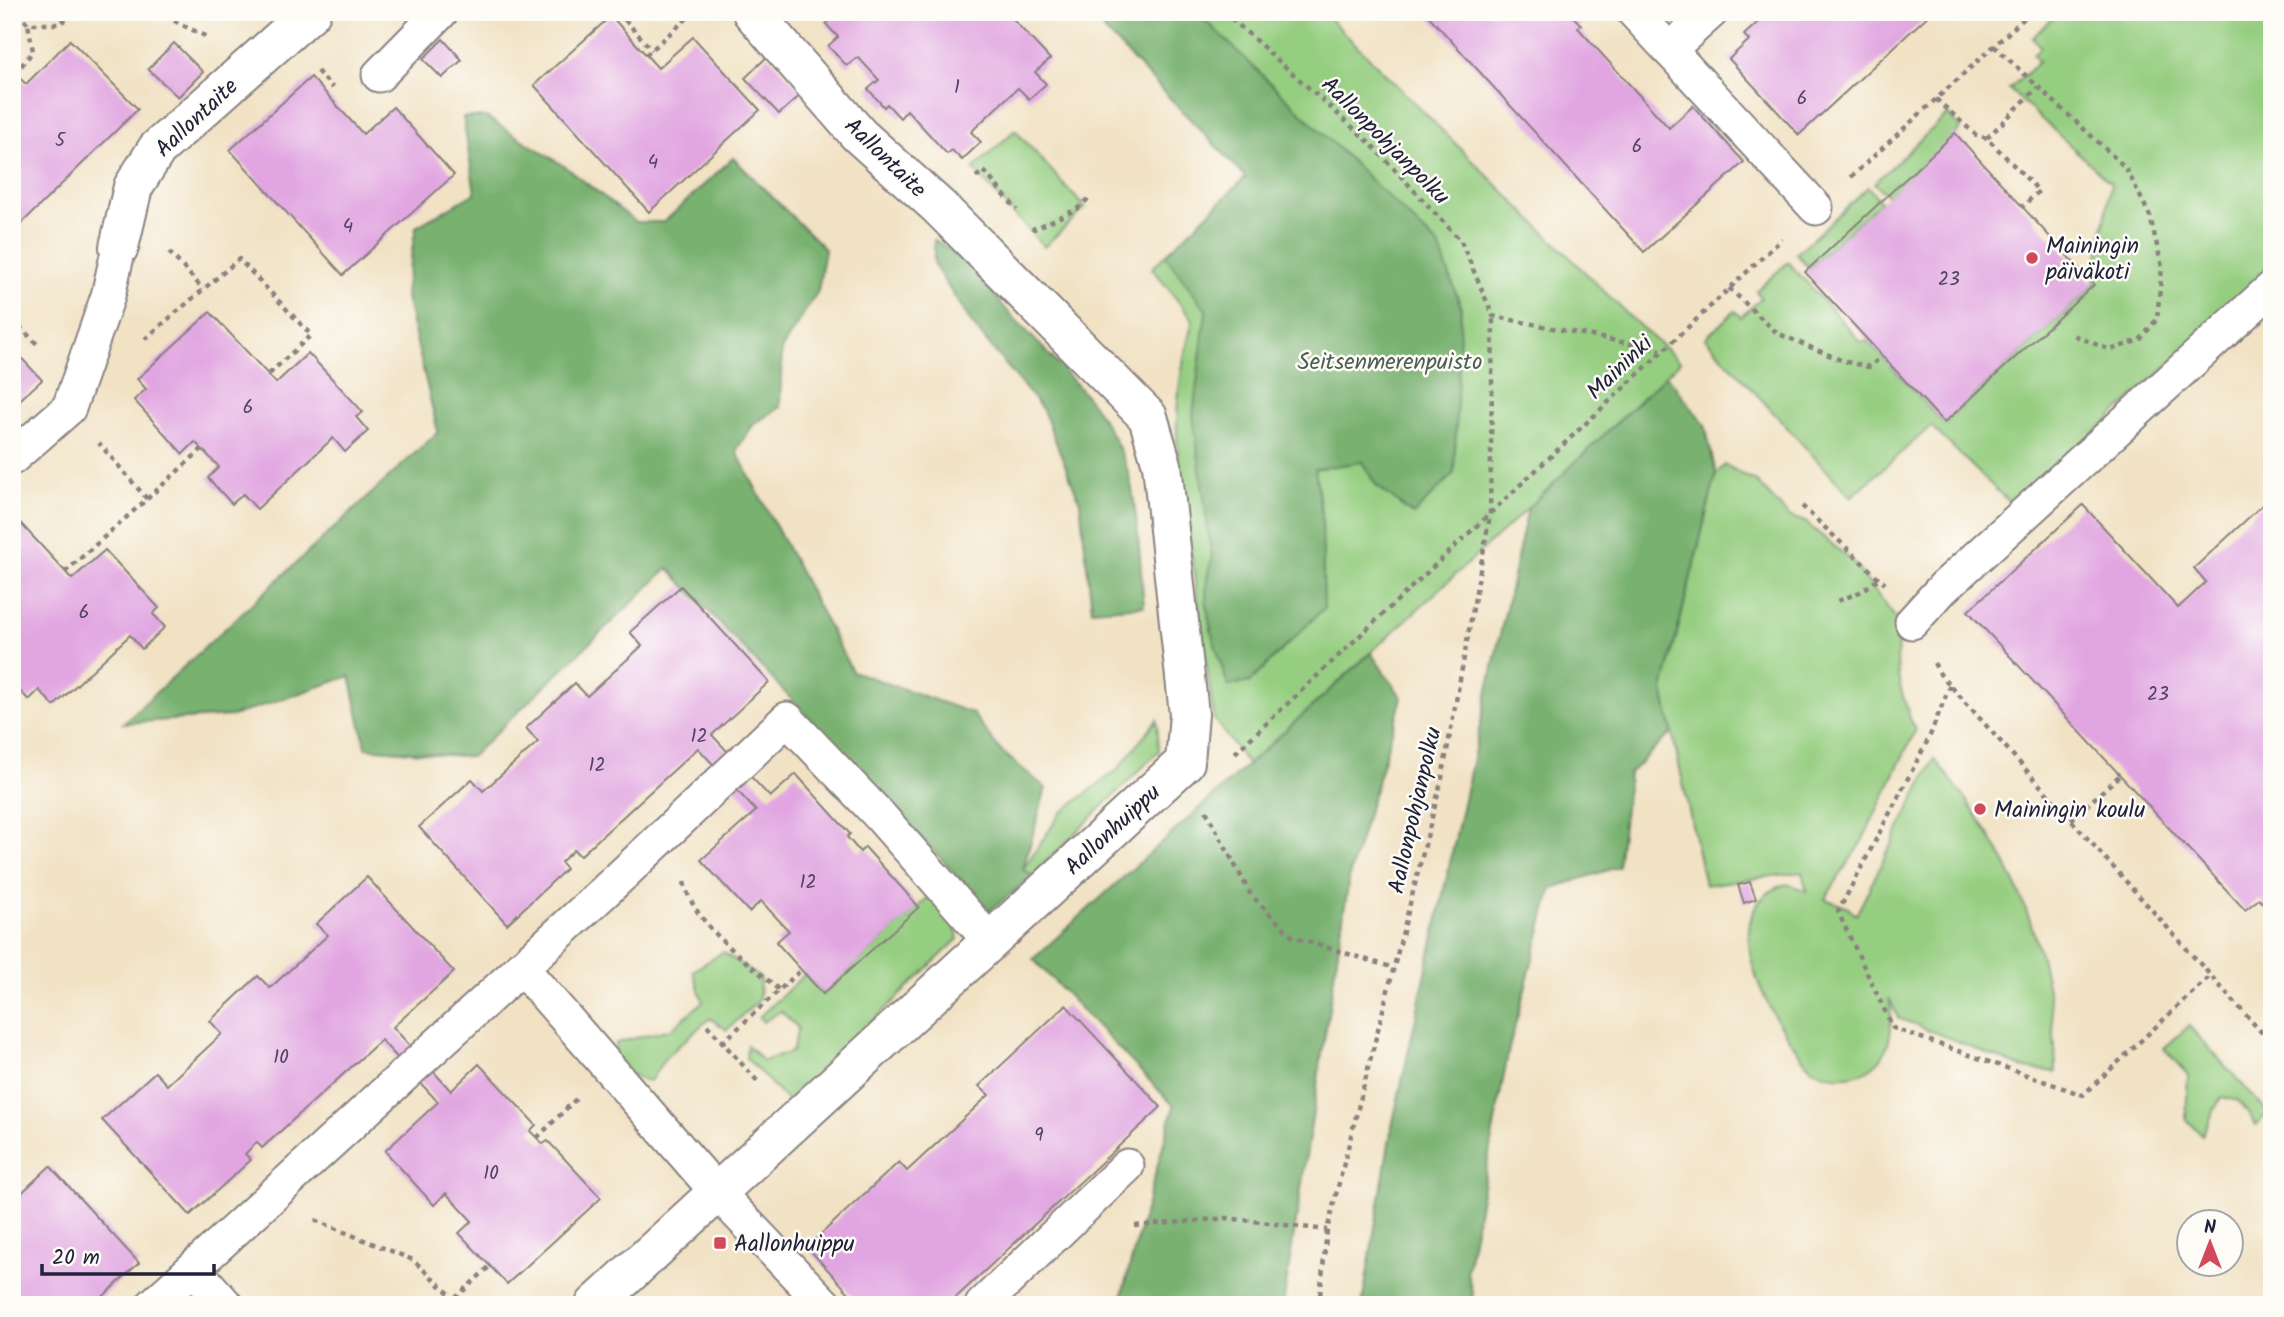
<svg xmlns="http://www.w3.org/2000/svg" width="2284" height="1317" font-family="Kalam,sans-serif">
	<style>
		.green { fill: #96ce81; stroke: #5c785e; stroke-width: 2 }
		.forest { fill: #78b16f; stroke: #4d6a55; stroke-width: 2 }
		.building { fill: #e1a6e1 }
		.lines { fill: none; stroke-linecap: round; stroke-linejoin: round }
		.service-casing { stroke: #8a8280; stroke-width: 37 }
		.minor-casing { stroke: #8a8280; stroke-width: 42 }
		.path { stroke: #8a8280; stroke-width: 4.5; stroke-dasharray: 5 5; stroke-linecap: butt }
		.service { stroke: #fff; stroke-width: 33 }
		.minor { stroke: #fff; stroke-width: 38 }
		.poi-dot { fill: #d1495b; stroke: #fdfcf7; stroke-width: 2.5 }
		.labels { text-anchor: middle; stroke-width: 5; stroke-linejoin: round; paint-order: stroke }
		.number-label { font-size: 19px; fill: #524364 }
		.street-label { font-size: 23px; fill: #22223b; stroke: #fdfcf7 }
		.poi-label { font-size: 23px; fill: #22223b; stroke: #fdfcf7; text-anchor: start }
		.park-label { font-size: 23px; fill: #4b5e54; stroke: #fdfcf7 }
	</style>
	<rect width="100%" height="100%" fill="#fdfcf7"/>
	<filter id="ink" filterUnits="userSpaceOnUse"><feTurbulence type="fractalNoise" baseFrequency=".0143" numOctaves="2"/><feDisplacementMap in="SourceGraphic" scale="14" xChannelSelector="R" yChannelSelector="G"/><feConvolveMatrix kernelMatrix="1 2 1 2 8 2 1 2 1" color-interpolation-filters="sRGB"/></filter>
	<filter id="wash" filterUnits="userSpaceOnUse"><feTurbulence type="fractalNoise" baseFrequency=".00686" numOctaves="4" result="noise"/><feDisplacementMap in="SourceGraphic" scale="28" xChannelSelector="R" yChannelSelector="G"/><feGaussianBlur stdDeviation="1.57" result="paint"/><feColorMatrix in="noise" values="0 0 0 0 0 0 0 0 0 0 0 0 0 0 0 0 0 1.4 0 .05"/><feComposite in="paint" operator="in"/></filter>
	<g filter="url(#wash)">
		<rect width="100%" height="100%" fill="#f1e2c4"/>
		<g class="green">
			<path d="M1087,12h236l306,304 51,46 -152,146 -280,257 -34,-46 -36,-261c-4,-52 2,-87 15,-138l-41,-52 94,-91z"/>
			<polygon points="2059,12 2272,12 2272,269 2014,507 1931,426 1851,497 1705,338 1735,311 1741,317 1761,298 1756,291 1788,262 1861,342 1868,341 1944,423 2094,285 2111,183 2009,89 2039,62 2033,55 2041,47 2032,38"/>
			<polygon points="1948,114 1961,129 1888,196 1874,183"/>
			<polygon points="1015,130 1085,208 1044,247 973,169"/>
			<polygon points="1868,187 1881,202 1809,268 1796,254"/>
			<path d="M1725,465l32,17 31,34 17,6 46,38 50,65c-9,46 -2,63 14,106l-53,110 -37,58 22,8 9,8 78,-156c80,94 119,189 122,313l-32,-4 -126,-50 -9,-20c6,35 1,73 -41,78 -14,1 -24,0 -36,-8 -8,-6 -14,-17 -20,-25 -31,-40 -77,-137 -5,-159l20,7 -5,-19 -97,13 -42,-195 53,-216z"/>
			<polygon points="1157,720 1159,751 1032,876 1023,869 1061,813 1117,770"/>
			<polygon points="932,894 953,918 958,939 789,1102 746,1058 747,1045 763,1061 792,1052 798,1028 781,1011 763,1022 759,1017 805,974 823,994"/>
			<polygon points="723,952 760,978 759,1000 727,1030 710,1018 665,1058 650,1081 636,1078 614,1059 616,1043 671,1029 703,1002 693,971"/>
			<polygon points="2189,1026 2268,1113 2256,1125 2239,1101 2221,1097 2202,1135 2186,1119 2188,1075 2164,1048"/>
		</g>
		<g class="forest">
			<path d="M1087,12h110l242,234 22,61 -7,166 -41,42 -37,-30 -14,-23 -47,7 7,48 2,91 -74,74 -22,4c-12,-39 -32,-87 -16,-127l-19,-144 13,-105 -41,-55 81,-78z"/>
			<polygon points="463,117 486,117 567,168 636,222 664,222 733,158 825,249 818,291 782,348 780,407 753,425 736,451 852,671 972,713 1001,751 1046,788 1023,869 1032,876 990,911 668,568 471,757 366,748 350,676 232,716 123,723 438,432 405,293 416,227 475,193"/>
			<path d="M934,240c35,19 52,48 79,77 46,49 103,98 118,167 8,40 9,82 13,122l-52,4 -12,-108 -37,-92 -70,-85 -39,-60z"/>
			<polygon points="1666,375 1705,425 1716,474 1663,690 1672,732 1629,774 1618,867 1552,888 1509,1048 1467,1271 1475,1305 1362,1305 1391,1131 1528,508"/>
			<polygon points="1371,653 1402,698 1350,873 1283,1305 1119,1305 1174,1106 1033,959"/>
		</g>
		<g id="blocks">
			<g class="building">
				<polygon points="839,12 1006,12 1050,59 1035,72 1046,84 1029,99 1018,88 996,108 971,132 981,142 962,160 952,150 947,154 907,110 900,118 887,104 884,107 868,89 879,80 858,57 847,66 828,46 838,37 826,24"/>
				<polygon points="1425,12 1569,12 1581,25 1578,28 1669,128 1693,106 1744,162 1644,252"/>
				<polygon points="1769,12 1932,12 1799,135 1729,59 1749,40 1744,35"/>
				<polygon points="611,16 658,68 693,37 760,110 649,212 534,85"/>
				<polygon points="443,39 462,60 442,78 423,59"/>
				<polygon points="70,40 138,109 19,226 12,218 12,71 26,84"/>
				<polygon points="174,43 203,72 178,97 148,69"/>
				<polygon points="768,56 803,93 779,114 745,78"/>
				<polygon points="311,77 363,134 393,107 454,175 343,275 230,150"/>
				<polygon points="1955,133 2094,285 1944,423 1805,272"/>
				<polygon points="210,312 276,383 308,353 363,412 356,417 368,431 345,452 333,438 257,509 243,494 232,504 208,478 219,467 202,449 195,442 183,454 134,400 146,389 137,379"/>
				<polygon points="12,348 42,380 12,407"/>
				<polygon points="2272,496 2272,912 2259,899 2245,910 1968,611 2083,505 2178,608 2206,582 2194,568"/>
				<polygon points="12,514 72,579 105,550 159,608 153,614 165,627 142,649 130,635 54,706 39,690 29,700 12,683 12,667 15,664 12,661"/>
				<polygon points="681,586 769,682 712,735 770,797 796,774 850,834 847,837 860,852 865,847 919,907 823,994 776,942 789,931 761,901 749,912 701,860 756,811 698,748 580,856 574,850 561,862 566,869 507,924 419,827 472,779 483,791 538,742 526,728 575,683 587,696 642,646 630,632"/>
				<polygon points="367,877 454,972 393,1027 451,1091 479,1064 536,1125 530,1131 543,1144 548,1141 601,1198 507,1284 459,1233 472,1221 446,1193 434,1205 385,1151 438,1102 381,1040 262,1148 257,1142 245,1154 251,1160 190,1215 102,1120 155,1072 167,1085 222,1034 210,1021 258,976 270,988 328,935 316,924"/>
				<polygon points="1750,882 1756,899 1744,903 1738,885"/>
				<polygon points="1066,1005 1161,1107 948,1305 860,1305 807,1247 899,1162 907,1171 989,1095 979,1086"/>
				<polygon points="50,1166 139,1263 94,1305 12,1305 12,1202"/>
			</g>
		</g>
	</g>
	<g filter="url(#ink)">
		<use href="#blocks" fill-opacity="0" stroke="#8a8280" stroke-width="2"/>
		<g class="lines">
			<g class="service-casing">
				<g id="service">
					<polyline points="1634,12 1816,208"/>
					<polyline points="1669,50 1711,12"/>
					<polyline points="379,75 441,12"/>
					<polyline points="12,458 69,408 108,296 119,247"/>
					<polyline points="1912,622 1943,588 2272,288"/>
					<polyline points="521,967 717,1192 825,1305"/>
					<polyline points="194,1269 226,1305"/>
					<polyline points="153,1305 603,893 787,719 880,816 990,941"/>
					<polyline points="982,1305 1127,1166"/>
				</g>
			</g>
			<g class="minor-casing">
				<g id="minor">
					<polyline points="119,247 133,187 157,149 311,12"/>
					<polyline points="595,1305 1185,762 1189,714 1162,465 1148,417 939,207 859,135 752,12"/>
				</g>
			</g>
			<g class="path">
				<polyline points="18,12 28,24 59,24 76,12"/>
				<polyline points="156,12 207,37"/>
				<polyline points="618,12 652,50"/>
				<polyline points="1224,12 1369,142 1461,241 1493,316 1661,350"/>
				<polyline points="1994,46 2126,168 2150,216 2162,267 2157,319 2140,340 2110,350 2073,335"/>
				<polyline points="646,55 694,12"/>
				<polyline points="317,71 333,88"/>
				<polyline points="15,74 33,51 28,24"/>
				<polyline points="1936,99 1976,135 1987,138 2039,191 2023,206"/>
				<polyline points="1987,138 2038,87"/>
				<polyline points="976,177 984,171 1017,210"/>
				<polyline points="1851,177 2031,12"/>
				<polyline points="1032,227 1034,229 1077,209 1088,199"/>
				<polyline points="169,252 203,289"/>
				<polyline points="1729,288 1777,333 1843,361 1869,367 1883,356"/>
				<polyline points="12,319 40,347"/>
				<polyline points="145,339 239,259 311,335 268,375"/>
				<polyline points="147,499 202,449"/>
				<polyline points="1802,506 1885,584"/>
				<polyline points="65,572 147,499 99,443"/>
				<polyline points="1838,601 1860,592 1880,578"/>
				<polyline points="1934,663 1940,674 2272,1044"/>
				<polyline points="1950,685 1929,738 1838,912 1893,1028 2083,1095 2210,976"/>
				<polyline points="1235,753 1782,239"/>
				<polyline points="1206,811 1251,895 1293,937 1394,968"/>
				<polyline points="2071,820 2120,775"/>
				<path d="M684,882c11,45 62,77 95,108"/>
				<polyline points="707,1025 760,1084"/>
				<polyline points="722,1043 801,970"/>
				<polyline points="537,1138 576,1099"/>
				<polyline points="315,1220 413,1260 455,1299"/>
				<polyline points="1135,1226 1227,1218 1327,1230"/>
				<polyline points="448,1305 490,1266"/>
				<polyline points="1319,1305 1327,1230 1442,778 1490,515 1493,316"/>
			</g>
			<use href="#service" class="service"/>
			<use href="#minor" class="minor"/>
		</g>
	</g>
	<g class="poi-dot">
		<circle cx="2032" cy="258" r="7"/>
		<circle cx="1980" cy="809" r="7"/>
		<rect x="713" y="1236" width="14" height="14" rx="3.5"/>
	</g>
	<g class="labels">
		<g class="number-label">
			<text x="957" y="93">1</text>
			<text x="1802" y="104">6</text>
			<text x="60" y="146">5</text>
			<text x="1637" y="152">6</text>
			<text x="653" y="168">4</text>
			<text x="348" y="232">4</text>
			<text x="1949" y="285">23</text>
			<text x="248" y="413">6</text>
			<text x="84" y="618">6</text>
			<text x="2158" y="700">23</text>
			<text x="699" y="742">12</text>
			<text x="597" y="771">12</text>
			<text x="808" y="888">12</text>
			<text x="281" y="1063">10</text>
			<text x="1039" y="1141">9</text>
			<text x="491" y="1179">10</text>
		</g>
		<g class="street-label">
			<text transform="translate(196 117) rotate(-43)" y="8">Aallontaite</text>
			<text transform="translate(1386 140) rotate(45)" y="8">Aallonpohjanpolku</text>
			<text transform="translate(886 157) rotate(44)" y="8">Aallontaite</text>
			<text transform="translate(1619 367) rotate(-44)" y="8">Maininki</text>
			<text transform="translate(1414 810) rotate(-77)" y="8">Aallonpohjanpolku</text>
			<text transform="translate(1112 829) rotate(-43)" y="8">Aallonhuippu</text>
		</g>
		<g class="poi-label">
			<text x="2046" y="253">Mainingin<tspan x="2046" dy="26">päiväkoti</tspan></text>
			<text x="1994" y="817">Mainingin koulu</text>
			<text x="734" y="1251">Aallonhuippu</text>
		</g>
		<g class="park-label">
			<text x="1390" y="369">Seitsenmerenpuisto</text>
		</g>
	</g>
	<rect width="2284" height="1317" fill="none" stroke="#fdfcf7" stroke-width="42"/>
	<g transform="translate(2210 1243)"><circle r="33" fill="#fdfcf7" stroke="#a5a5ac" stroke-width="2"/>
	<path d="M0-5L12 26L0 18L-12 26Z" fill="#d1495b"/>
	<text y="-10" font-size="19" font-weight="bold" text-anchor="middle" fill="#22223b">N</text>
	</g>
	<path d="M42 1264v10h172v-10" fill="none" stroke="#22223b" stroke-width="3.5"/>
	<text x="52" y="1264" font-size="21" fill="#22223b" stroke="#fdfcf7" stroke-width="5" paint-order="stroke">20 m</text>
</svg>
